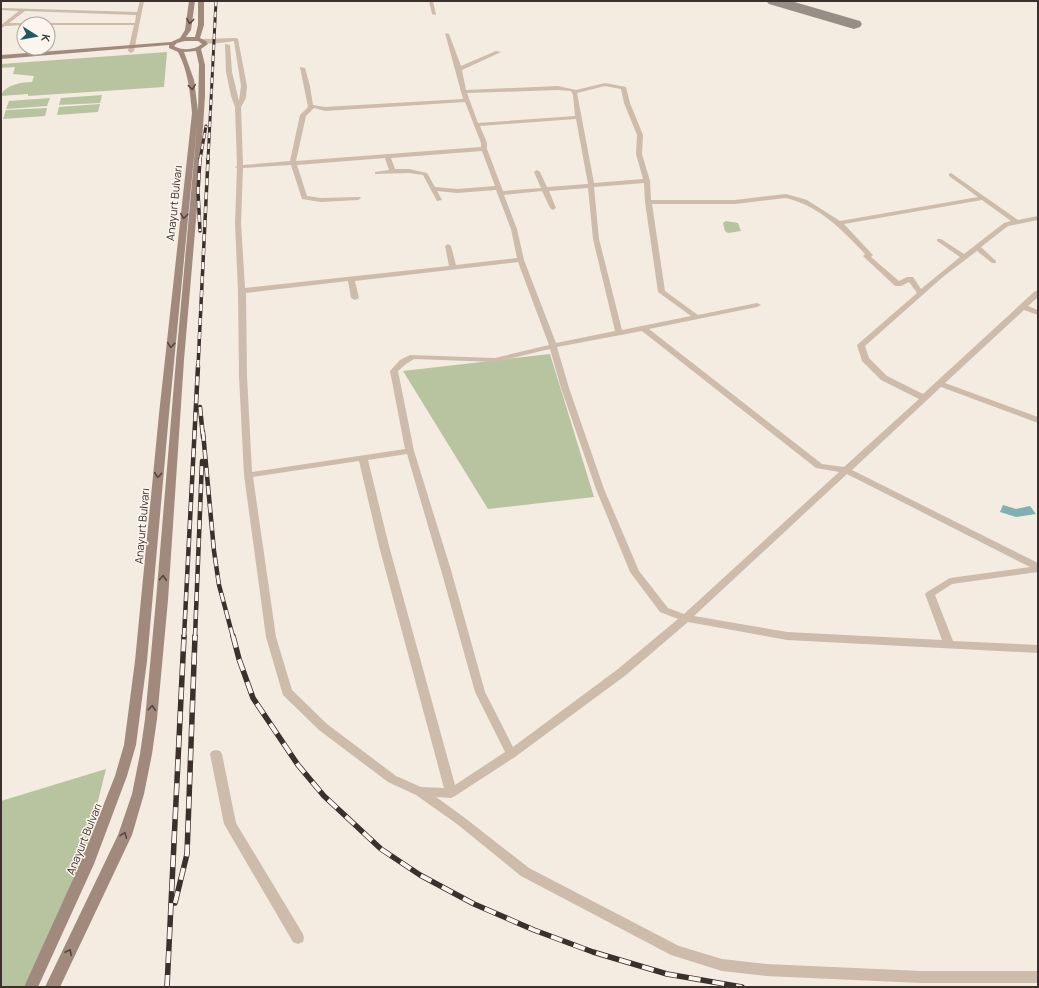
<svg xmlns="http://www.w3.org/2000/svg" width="1039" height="988" font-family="Manrope,sans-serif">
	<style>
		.green { fill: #b8c4a0 }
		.water { fill: #7fb0b2 }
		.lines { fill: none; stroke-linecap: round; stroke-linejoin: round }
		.taxiway { fill: #988e86; fill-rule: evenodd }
		.street { fill: #cdbbac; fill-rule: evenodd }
		.secondary { fill: #a18a7d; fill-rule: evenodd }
		.rail-far3-casing { stroke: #3b302b; stroke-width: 3 }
		.rail-far2-casing { stroke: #3b302b; stroke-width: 3.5 }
		.rail-far1-casing { stroke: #3b302b; stroke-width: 4.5 }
		.rail-casing { stroke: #3b302b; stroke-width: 5.5 }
		.rail-far3 { stroke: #fbf5ee; stroke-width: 2; stroke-dasharray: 5.5; stroke-linecap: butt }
		.rail-far2 { stroke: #fbf5ee; stroke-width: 2.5; stroke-dasharray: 7; stroke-linecap: butt }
		.rail-far1 { stroke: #fbf5ee; stroke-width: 3; stroke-dasharray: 9; stroke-linecap: butt }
		.rail { stroke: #fbf5ee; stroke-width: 4; stroke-dasharray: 12; stroke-linecap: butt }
		.oneway { stroke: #544640 }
		.labels { text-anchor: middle; stroke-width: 3; stroke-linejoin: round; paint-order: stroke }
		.street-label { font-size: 11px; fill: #3b302b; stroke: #fbf5ee }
	</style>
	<rect width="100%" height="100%" fill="#f4ebe1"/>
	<g class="green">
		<path d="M167,52l-3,35 -136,9v-2l-27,2c3,-11 21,-14 31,-14l2,-6 -21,-2 2,-7 -14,1v-4z"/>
		<polygon points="102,95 100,103 59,105 61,98"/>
		<polygon points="50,98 47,106 6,109 9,101"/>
		<polygon points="100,104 98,112 57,115 59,107"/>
		<polygon points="47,108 45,116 3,119 6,110"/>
		<polygon points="726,221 738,223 741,231 728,233 725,231 723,223"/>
		<polygon points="550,354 594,497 488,509 403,371"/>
		<polygon points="106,769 80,873 26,987 1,987 1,801"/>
	</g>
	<polygon class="water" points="1003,505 1016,509 1030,506 1036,514 1016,517 1000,512"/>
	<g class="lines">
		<polygon class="taxiway" points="766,1 791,1 860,21 862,24 860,27 854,29 769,4"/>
		<g class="street">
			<polygon points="140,1 144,1 134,51 131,53 128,51 134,25 48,25 48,24 46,24 48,23 135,23 136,15 25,11 9,23 24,23 26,24 24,24 24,25 5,26 1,28 1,25 19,11 1,10 1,8 137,12"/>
			<polygon points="429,1 433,1 436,15 432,14"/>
			<path d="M445,33l4,1 12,32 35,-15 5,1 -39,18 4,20 92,-4 18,4 29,-7 21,4 4,16 13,32 -1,19 8,27 1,19h84l51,-6 21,6 33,21 138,-24 -29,-21v-2l2,-1 67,47 20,-4v4l-30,6 -27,21 15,14v2h-4l-15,-12 -33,25 -79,70 4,12 18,18 36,18 112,-103h3v6l-10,9 10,4v5l-14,-5 -79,73 93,34v6l-97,-36 -89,83 186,93v9l-86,12 -17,11 18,46 85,4v8l-251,-13 -99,-18 -62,53 -111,82 -60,39 -4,2 -15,-1 29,21 64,50 150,78 43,13 44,5 155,7h117v12h-117l-155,-7 -44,-5 -51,-16 -150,-79 -64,-52 -41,-29 -28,-13 -69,-52 -36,-35 -17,-58 -22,-162 -5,-99 -1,-85 -3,-68 2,-55 -2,-1 2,-1 -2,-59 -4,-11 -5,-24 -1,-28 5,1 2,27 7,29 2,-15 -7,-45c-10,1 -26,5 -35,0l3,-2 34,-1 2,1 9,47 -1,12 -5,9 2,58 47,-4 10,-46 8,-8 -8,-40 5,1 5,18 3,19 12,2 138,-8zM605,86l16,3 3,14 13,32 -1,19 7,25 -49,4 -17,-90zM558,90l13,1 2,4 2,21 -97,7 -11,-30zM465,102l16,41v4l-185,14 10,-45 8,-8 11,3zM576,119l12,65 -41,3 -7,-15 -3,-2 -3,2 7,16 -38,3 -16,-42v-6l-7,-17zM482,151l13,35 -38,3 -22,-2 -8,-14 -18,-4h-14l-4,-11zM385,158l4,12 -14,2v2l34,-1 14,2 14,26 5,-1 -5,-9 20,2 39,-3 15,39 6,29 -61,7 -5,-19 -3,-2 -3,2 4,20 -204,22 -4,-65 2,-55 48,-3 11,34 19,3 37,-2 3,-2 -1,-1 -39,1 -14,-2 -10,-31zM644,183l1,19 13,90 33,24 -69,14 -23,-91 -5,-52zM588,188l5,51 22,92 -59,12 -32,-83 -7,-31 -13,-34 38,-4 8,17 3,2 3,-2 -7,-17zM786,198c35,9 55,31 79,56l-2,2 1,1 31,29h6l8,-4 8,11 -60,52 5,16 19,19 38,19 -75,68 -22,-3 -173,-135 108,-22 4,-2 -4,-2 -59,12 -33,-24 -13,-87h83zM982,200l29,21 -7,2 -40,31 -23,-15h-4v2l23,16 -39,32 -8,-12h-6l-8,4 -28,-24 2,-2 -1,-1 -28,-30zM518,262l31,83 -54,13 -85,-3 -10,5 -10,11 15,78 -153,23 -5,-96 -1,-83 102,-12 3,17 4,2 4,-2 -4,-17zM642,331l174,137 23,4 -155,142 -16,-6 -29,-37 -35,-82 -35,-101 -12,-41zM550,349l11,39 35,101 34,83 30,40 18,7 -60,50 -105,78 -28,-55 -34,-122 -37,-119 -16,-80 8,-7 8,-5 81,3zM407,454l34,116 34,122 30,60 -50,33 -66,-239 -21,-86zM359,461l20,85 65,242 -23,-1 -25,-11 -69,-52 -35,-34 -16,-53 -23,-160zM847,474l183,93 -80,11 -23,14 -2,2 17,46 -155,-8 -93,-16z"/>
			<polygon points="216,750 220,751 222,754 236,823 303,934 304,938 303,942 298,944 293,942 224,824 210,754 212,751"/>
		</g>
		<path class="secondary" d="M189,1h6l-4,29 -5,7h9l3,-12v-24h6v24l-4,13 6,3 2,3 -7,5 4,16v31l-5,77 -16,187 -16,240 -11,119 -5,35 -8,40 -12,41 -72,152h-15l73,-152 14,-41 8,-40 5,-35 11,-119 20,-240 21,-234 -28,288 -22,247 -11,84 -9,31 -33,88 -56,123h-14l56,-123 35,-88 9,-31 11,-84 24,-247 33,-301c-2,-21 -4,-42 -14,-61l-9,-4v-3l-168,14v-4l170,-13 9,-4 5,-8zM185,41h13l4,3c-8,6 -19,7 -28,2l3,-3zM196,51l3,14 -1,46 -4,-31 -10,-28z"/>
		<g class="rail-far3-casing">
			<g id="rail-far3">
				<polyline points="200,160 206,126"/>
				<polyline points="208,160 216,1"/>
			</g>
		</g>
		<g class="rail-far2-casing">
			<g id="rail-far2">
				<polyline points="200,159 198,192 200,231"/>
				<polyline points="198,367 208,159"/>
			</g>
		</g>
		<g class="rail-far1-casing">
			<g id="rail-far1">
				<polyline points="200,407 203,437"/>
				<polyline points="203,432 214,551 219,585 233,637"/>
				<polyline points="184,637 198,366"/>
				<polyline points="195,637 202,461"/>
			</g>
		</g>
		<g class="rail-casing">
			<g id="rail">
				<polyline points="233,636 239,659 253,698 298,765 324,796 381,849 420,875 474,904 534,930 593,952 667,974 742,987"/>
				<polyline points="175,903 187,854 195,636"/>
				<polyline points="167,987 184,636"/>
			</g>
		</g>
		<use href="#rail-far3" class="rail-far3"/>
		<use href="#rail-far2" class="rail-far2"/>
		<use href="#rail-far1" class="rail-far1"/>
		<use href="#rail" class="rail"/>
	</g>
	<defs><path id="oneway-chevron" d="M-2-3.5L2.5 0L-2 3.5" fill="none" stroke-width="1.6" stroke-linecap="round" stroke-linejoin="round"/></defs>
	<g class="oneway">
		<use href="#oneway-chevron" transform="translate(190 21) rotate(97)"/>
		<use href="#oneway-chevron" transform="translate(192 87) rotate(82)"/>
		<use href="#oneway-chevron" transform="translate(184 216) rotate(96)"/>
		<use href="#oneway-chevron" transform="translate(171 345) rotate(96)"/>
		<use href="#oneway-chevron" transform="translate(158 475) rotate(95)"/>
		<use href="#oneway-chevron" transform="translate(163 578) rotate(-86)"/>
		<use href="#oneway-chevron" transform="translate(152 708) rotate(-85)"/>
		<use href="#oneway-chevron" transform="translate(124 835) rotate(-69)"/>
		<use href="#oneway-chevron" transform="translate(69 952) rotate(-63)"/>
	</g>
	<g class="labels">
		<g class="street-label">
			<text transform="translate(174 203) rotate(-84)" y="4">Anayurt Bulvarı</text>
			<text transform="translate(142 526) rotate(-85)" y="4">Anayurt Bulvarı</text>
			<text transform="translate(84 839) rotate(-68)" y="4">Anayurt Bulvarı</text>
		</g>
	</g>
	<rect width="1039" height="988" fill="none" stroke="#3b302b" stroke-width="4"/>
	<g transform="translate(36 36) rotate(101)"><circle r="19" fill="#fbf5ee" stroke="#aea6a0"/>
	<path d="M0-3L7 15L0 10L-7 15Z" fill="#1f5a5e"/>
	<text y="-6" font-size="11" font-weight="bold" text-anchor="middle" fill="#3b302b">K</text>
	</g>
</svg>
